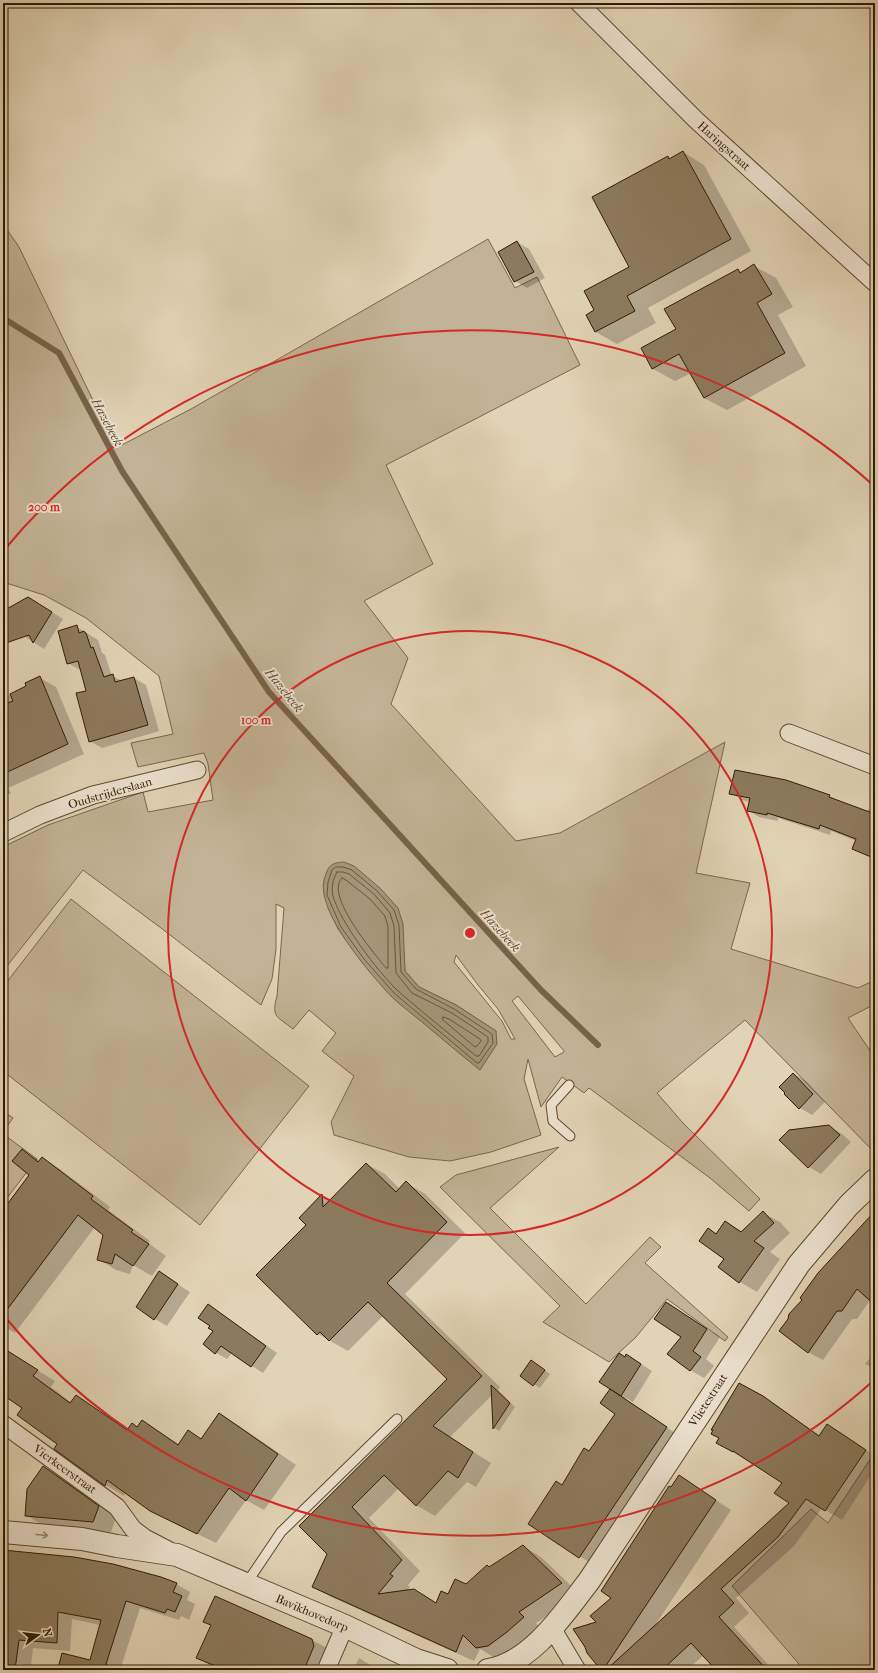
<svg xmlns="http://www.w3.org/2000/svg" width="878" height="1673" font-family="'IM FELL French Canon',serif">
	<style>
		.green { fill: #c3b396; stroke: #7a664b; fill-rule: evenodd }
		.water { fill: #a59477; stroke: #776347 }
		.shadow { fill: #0003 }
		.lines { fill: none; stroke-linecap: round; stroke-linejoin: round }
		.shore { stroke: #6b563c; stroke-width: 1 }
		.stream { stroke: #776347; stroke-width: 6 }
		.building { fill: #8d7a5e; stroke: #311900 }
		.service-casing { stroke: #5d482d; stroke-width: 11 }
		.minor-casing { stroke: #5d482d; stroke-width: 19 }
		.tertiary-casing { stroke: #5d482d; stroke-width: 24 }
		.service { stroke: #ece2cf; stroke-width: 9 }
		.minor { stroke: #ece2cf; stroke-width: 17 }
		.tertiary { stroke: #ece2cf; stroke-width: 22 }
		.oneway { stroke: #988872 }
		.ring { fill: none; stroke: #d62828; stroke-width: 2 }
		.labels { text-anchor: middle; stroke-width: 3.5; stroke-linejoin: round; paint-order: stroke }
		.street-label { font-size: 12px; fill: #311900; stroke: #ece2cf }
		.water-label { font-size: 13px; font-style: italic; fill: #5f4a30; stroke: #ece2cf }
		.centre { fill: #d62828; stroke: #ece2cf; stroke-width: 2 }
		.ring-label { font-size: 12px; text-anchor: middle; font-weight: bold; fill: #d62828; stroke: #ece2cf; stroke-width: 3.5; stroke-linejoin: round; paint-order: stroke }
	</style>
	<rect width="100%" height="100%" fill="#e1d3b5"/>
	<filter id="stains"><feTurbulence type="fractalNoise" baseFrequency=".005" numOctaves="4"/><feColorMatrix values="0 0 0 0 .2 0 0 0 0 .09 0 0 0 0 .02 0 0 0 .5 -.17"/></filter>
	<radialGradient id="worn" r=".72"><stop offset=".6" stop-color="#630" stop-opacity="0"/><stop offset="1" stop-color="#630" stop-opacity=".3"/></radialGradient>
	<g class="green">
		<path d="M3,224l16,23 97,201 75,-39 297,-170 27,49 22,-11 43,88 -194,100 47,99 -69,37 44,57 -17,46 125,137 44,-8 165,-91 -29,131 54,10 -19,66 127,39 17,-8v24l-27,14 27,40v95l-130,-133 -88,73 26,30 77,76 -11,12 -39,-33 -121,-90 -5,5 -22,-16 -21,30 -13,-48 -4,20 17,56 -50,17 -41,9 -41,-4 -75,-22 -3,-13 23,-46 -32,-25 14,-18 -27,-23 -16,19c-16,-13 -22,-11 -16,-33l7,-88 -8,-4v45l-4,30 -11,26 -100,-77 -78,-58 -80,101v-124l45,-22 95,-33 5,20 65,-12 -5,-36 -4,-11 -66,14 -7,-24 42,-9 -14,-58 -73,-58 -42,-23 -41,-13zM328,908l76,44 1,19 14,16 37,18 40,26 -16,39 -89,-74 -30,-35 -23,-32zM456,955l22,30 20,24 17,30h-4l-9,-18 -48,-59zM518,996l46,55v1l-9,5 -43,-56z"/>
		<polygon points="71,899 309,1086 200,1225 3,1071 3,987"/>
		<polygon points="3,1111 13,1118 3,1132"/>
		<polygon points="3,1134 37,1159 3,1203"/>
		<polygon points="559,1147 490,1208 586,1304 650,1237 661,1247 645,1263 728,1337 725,1341 667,1299 636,1337 609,1362 543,1322 560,1306 440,1187 456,1175"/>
		<polygon points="875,1452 875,1670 804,1670 732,1586 811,1509 828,1523"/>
	</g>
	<path class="water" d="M344,862l10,4 26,22 18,20 5,16 2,47 14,16 37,18 40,26 1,13 -17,26c-20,-16 -39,-32 -59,-49 -10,-8 -21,-16 -30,-25 -21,-22 -75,-85 -67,-116 4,-14 6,-17 20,-18z"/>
	<g class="shadow">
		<polygon points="683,152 704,165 751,251 648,308 656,323 617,344 596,332 587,315 596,311 630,267 668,157 671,159"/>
		<polygon points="517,242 529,249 545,278 527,288 515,281"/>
		<polygon points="754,266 776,278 793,307 778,315 806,366 727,410 704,398 691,373 675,381 653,369 642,348 677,329 738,270 741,273"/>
		<polygon points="42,606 63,619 44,649 24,636"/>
		<polygon points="77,627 98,640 102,653 105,655 112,676 123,681 134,678 146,685 159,731 102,748 90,741 88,691 82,670 80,670 68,663"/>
		<polygon points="40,678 56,687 84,754 8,788 11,793 3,798 3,698 28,687"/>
		<polygon points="875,696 875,712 869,708"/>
		<polygon points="731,793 829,796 841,803 867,812 868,809 875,812 875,859 853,849 856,841 831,831 830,835 778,818 778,821 759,817 748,810 750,802 742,800"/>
		<polygon points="794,1074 806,1081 825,1102 812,1115 800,1108 786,1093"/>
		<polygon points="829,1126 842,1134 851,1142 821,1174 809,1167 781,1140"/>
		<polygon points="22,1150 40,1161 42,1158 60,1169 110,1207 108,1210 150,1241 148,1243 166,1256 152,1276 133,1265 130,1274 116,1270 98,1259 104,1235 95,1227 15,1333 3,1326 3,1211 30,1174"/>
		<polygon points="366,1164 385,1174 400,1189 406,1183 424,1193 465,1233 405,1294 500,1387 498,1390 515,1407 499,1431 494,1428 492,1395 450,1437 491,1463 476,1487 467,1482 435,1516 416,1505 399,1488 369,1518 420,1571 408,1585 410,1587 407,1591 436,1604 466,1585 487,1566 490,1568 523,1546 541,1557 580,1594 536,1623 541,1628 525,1643 495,1658 480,1649 474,1661 331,1597 313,1586 328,1554 300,1526 449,1379 384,1315 348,1351 318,1334 257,1275 307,1225 301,1218 322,1195 331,1200"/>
		<polygon points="763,1213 780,1222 790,1233 770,1252 780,1259 757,1292 740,1282 708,1229 717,1234 726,1222 743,1232"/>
		<polygon points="875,1213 875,1303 871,1299 857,1319 852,1319 823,1360 808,1352"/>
		<polygon points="171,1280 190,1292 167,1326 155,1319"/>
		<polygon points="667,1303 720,1337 706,1359 714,1366 704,1378 690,1370 682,1336"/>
		<polygon points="208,1305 277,1353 263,1373 232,1353 227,1359 216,1353 214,1330 211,1325"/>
		<polygon points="875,1323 875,1328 872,1325"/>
		<polygon points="875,1352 875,1369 865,1364"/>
		<polygon points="627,1355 652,1371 633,1402 626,1398 626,1400 678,1435 592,1564 529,1524 590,1452 616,1413 617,1394"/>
		<polygon points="3,1356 24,1362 55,1381 51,1387 72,1403 77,1397 128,1430 132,1424 138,1427 143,1421 179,1444 188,1431 202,1439 220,1414 238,1425 296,1465 264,1510 246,1500 216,1543 169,1520 150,1510 125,1492 124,1496 106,1485 56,1449 59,1444 23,1408 3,1394"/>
		<polygon points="537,1365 550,1374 540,1388 521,1376"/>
		<polygon points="740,1385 779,1407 820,1436 828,1425 843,1434 875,1456 875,1469 842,1520 822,1508 794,1546 736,1598 749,1613 734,1627 773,1670 717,1670 704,1655 687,1670 602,1670 598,1623 671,1488 679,1476 731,1510 654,1627 790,1503 783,1483 717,1442"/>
		<polygon points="3,1440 6,1442 3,1484"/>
		<polygon points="43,1467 61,1477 116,1517 111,1532 44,1526 26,1515"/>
		<polygon points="3,1552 176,1584 190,1592 187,1600 195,1604 189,1620 181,1616 179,1620 140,1608 120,1670 64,1670 59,1667 91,1661 100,1625 72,1619 70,1651 33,1648 31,1666 14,1663 3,1657"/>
		<polygon points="205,1621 312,1640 327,1648 322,1670 222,1670 197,1658 212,1625"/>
		<polygon points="359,1658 372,1666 377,1670 353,1670"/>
	</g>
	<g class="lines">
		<g class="shore">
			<polygon points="336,867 343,867 352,870 377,891 394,910 399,925 401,972 416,989 454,1009 492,1034 493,1043 479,1063 477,1063 394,993 364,959 341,927 327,895 328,882 332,870"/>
			<path d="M337,872h6l6,2 25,20 16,19 4,13 2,47 16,20 40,20 36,24v5l-9,14h-3c-26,-22 -53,-43 -78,-65 -20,-19 -58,-69 -65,-95 -2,-8 0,-17 4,-24z"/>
			<path d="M342,878l4,2 24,19 15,17 3,11v41h-2c-12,-15 -62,-73 -44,-90z"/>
			<polygon points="443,1017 449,1019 480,1039 481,1041 477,1046 475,1047 443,1020"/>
		</g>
		<polyline class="stream" points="3,318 59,353 122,471 269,692 541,990 598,1045"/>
	</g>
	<g class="building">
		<polygon points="683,151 731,239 627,296 635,311 595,332 586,315 594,310 584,291 629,267 592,197 668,156 669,159"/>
		<polygon points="517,241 534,272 514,282 498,252"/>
		<polygon points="754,264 772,294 757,303 785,353 704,398 679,354 652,369 641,348 676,329 664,309 738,269 740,273"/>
		<polygon points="28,597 52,612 33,643 29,635 3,644 3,611"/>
		<polygon points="77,625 79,633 84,631 85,633 86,633 91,648 93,647 104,677 113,674 115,682 134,677 148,725 89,742 76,693 86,691 78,661 67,664 58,631"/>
		<polygon points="40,676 68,744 3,774 3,705 13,701 10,694 26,686 25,683"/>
		<polygon points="735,770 786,780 830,795 829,797 875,814 875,846 871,857 852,849 856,839 820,825 819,829 767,813 767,815 747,811 750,798 729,794"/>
		<polygon points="793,1073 813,1094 799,1109 784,1094 785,1093 779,1087"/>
		<polygon points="829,1125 840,1135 808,1168 779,1140 789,1130"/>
		<polygon points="22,1149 38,1162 42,1157 93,1196 91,1199 133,1230 131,1232 149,1244 133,1266 115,1254 112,1264 97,1260 103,1235 78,1215 3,1315 3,1210 29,1175 12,1161"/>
		<polygon points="366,1163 396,1192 406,1181 447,1222 387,1283 482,1376 433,1426 473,1452 458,1478 448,1471 416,1506 384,1475 352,1507 402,1560 390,1574 393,1576 378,1594 414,1589 436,1603 441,1591 448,1594 455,1579 466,1584 487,1565 489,1567 523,1545 562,1583 519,1612 524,1617 507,1632 488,1646 476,1648 463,1635 456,1652 312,1587 327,1554 299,1526 447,1379 368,1302 329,1341 320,1332 317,1335 256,1275 306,1225 299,1218 322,1194 323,1207"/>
		<polygon points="763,1211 774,1223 754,1241 764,1248 739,1283 718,1267 724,1259 699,1241 708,1228 716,1234 725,1221 741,1232"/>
		<polygon points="875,1211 875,1305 857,1289 842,1311 837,1311 808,1353 779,1331 788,1319 789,1314 802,1300 800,1298 818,1273"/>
		<polygon points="159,1271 178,1284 154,1320 136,1307"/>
		<polygon points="666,1302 707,1329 693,1351 701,1357 690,1371 667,1354 681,1337 654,1319"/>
		<polygon points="208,1304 266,1346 251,1367 221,1346 215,1354 203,1344 213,1331 208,1328 210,1326 198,1318"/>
		<polygon points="3,1348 38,1370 33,1376 70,1403 76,1395 127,1430 132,1423 137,1427 142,1420 178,1445 188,1430 201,1439 219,1413 278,1454 246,1501 229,1488 197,1534 150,1511 107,1480 105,1486 54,1449 57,1444 17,1415 22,1408 3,1395"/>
		<polygon points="619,1353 625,1357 626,1354 641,1364 621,1396 599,1382"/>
		<polygon points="531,1360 545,1370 533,1386 520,1376"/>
		<polygon points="739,1383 763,1396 819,1436 827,1424 866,1450 825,1511 806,1499 778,1537 721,1589 734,1603 719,1617 767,1670 716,1670 691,1643 662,1670 606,1670 789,1503 774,1493 782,1483 733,1451 733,1452 716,1443 719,1438 711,1434 713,1430 711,1430"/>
		<polygon points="491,1385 510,1403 493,1429"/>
		<polygon points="610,1389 667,1427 579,1558 528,1524 556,1481 562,1485 584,1448 589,1451 615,1414 600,1403"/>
		<polygon points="43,1466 99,1506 93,1522 25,1516 27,1489"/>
		<polygon points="679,1475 716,1500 603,1670 601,1670 587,1653 585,1647 573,1629 596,1622 590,1616 611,1598 601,1591 669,1486 671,1487"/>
		<polygon points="3,1550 74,1557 113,1564 161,1577 177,1583 173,1592 182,1596 175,1612 167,1609 165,1613 126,1601 106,1664 107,1664 106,1670 68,1670 58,1668 62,1653 90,1660 101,1620 58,1612 57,1643 19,1640 15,1670 3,1670"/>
		<polygon points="215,1596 312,1639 314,1646 304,1670 225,1670 196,1658 211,1625 203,1622"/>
	</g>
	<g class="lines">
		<g class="service-casing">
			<g id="service">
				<polyline points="569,1085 551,1105 553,1121 570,1136"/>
				<polyline points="246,1584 281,1532 397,1419"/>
			</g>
		</g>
		<g class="minor-casing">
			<g id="minor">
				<polyline points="579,3 696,120 875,283"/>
				<polyline points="789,733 875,766"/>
				<polyline points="3,833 40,815 93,795 197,770"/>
				<polyline points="3,1424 117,1507 133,1529 145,1538 168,1550"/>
				<polyline points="552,1628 577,1670"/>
				<polyline points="326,1670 345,1626"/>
			</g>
		</g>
		<g class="tertiary-casing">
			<g id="tertiary">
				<polyline points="3,1532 82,1539 117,1546 177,1555 345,1626 416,1660 447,1670"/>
				<path d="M488,1670c44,-7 76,-57 101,-89l210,-317 50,-59 26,-25"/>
			</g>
		</g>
		<use href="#service" class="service"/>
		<use href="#minor" class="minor"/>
		<use href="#tertiary" class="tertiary"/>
	</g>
	<defs><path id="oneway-shaft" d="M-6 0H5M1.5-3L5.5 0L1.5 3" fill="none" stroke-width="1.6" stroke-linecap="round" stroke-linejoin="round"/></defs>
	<use class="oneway" href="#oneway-shaft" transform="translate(42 1535) rotate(5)"/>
	<g class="ring">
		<circle cx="470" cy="933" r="302"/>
		<path d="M873 1381A603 603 0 0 1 5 1317M5 549A603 603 0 0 1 873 485"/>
	</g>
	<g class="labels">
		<g class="street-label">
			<text transform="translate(724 146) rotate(42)" y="4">Haringstraat</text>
			<text transform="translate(110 793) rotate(-16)" y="4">Oudstrijderslaan</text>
			<text transform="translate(708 1400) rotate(-57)" y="4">Vlietestraat</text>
			<text transform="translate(65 1469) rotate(36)" y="4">Vierkeerstraat</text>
			<text transform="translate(312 1613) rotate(23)" y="4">Bavikhovedorp</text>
		</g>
		<g class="water-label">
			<text transform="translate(108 422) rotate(62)" y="5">Hazebeek</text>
			<text transform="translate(285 690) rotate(51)" y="5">Hazebeek</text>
			<text transform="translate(501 930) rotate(48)" y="5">Hazebeek</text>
		</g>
	</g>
	<circle cx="470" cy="933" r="6" class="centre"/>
	<g class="ring-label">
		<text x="44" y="511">200 m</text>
		<text x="256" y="724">100 m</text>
	</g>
	<rect width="878" height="1673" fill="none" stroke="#e1d3b5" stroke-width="16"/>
	<rect x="4" y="4" width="870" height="1665" fill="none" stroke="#311900" stroke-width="2"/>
	<rect x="8" y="8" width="862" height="1657" fill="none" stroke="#311900"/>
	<g transform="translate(38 1635) rotate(75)" stroke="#ece2cf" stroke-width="3" paint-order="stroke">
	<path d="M0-3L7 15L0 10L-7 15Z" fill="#311900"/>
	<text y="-6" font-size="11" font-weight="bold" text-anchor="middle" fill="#311900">N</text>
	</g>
	<rect width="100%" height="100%" filter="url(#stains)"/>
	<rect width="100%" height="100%" fill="url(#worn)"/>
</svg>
